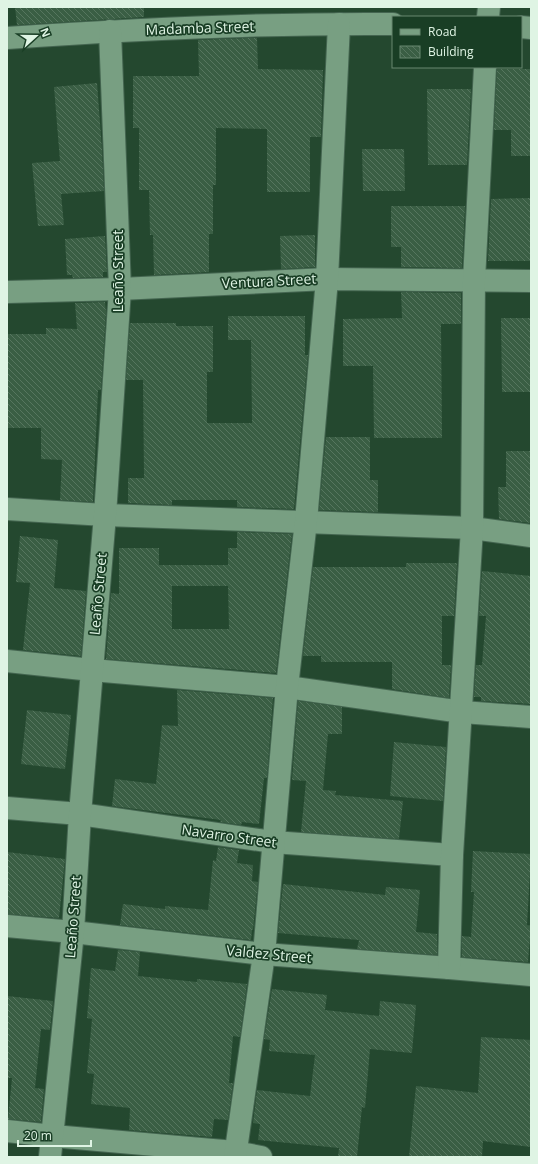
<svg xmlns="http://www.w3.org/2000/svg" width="538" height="1164" font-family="'Open Sans',sans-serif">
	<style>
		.building { fill: url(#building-back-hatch); fill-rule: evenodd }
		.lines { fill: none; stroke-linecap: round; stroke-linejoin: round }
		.street-casing { stroke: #446550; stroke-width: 24 }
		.street { stroke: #789f82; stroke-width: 22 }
		.labels { text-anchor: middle; stroke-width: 3.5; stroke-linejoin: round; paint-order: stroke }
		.street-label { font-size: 14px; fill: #dff4e4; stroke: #193e25 }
	</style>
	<defs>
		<pattern id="building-back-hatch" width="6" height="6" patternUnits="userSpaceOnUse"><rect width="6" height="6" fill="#3a5e44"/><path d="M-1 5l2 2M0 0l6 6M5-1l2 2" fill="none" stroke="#56765f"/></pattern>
	</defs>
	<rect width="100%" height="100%" fill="#24482f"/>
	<g class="building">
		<polygon points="15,7 144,7 144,17 17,25"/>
		<polygon points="248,38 257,38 258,69 323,70 321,137 310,137 310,192 267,192 267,129 216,128 216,185 213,185 213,234 209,234 209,272 154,275 153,235 150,235 149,190 139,190 139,128 133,128 133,76 199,76 198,40"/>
		<polygon points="497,69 531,69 531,156 511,156 511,130 494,130"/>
		<polygon points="97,83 102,149 104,191 61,194 64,225 38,226 32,163 60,161 54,87"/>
		<polygon points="427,89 471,89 467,165 428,165"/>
		<polygon points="362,149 404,149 405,191 363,191"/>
		<polygon points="531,198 531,261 488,261 491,199"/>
		<polygon points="391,206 465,206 462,268 401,267 401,247 391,247"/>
		<polygon points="315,235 315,267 281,269 280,236"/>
		<polygon points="105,236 107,272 103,272 103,277 73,278 72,275 67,275 65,239"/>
		<polygon points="401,292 461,293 461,324 441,324 442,438 374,438 373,366 343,366 343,319 402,318"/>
		<polygon points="105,302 106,312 101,390 98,390 93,502 60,500 62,460 41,459 41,428 7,428 7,334 46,334 46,328 77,329 75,303"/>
		<polygon points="228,316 305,316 305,355 308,355 294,509 237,507 237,500 172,500 172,505 128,503 128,478 144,478 143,380 126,380 130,323 176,323 176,326 213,326 213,372 207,372 207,423 252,423 251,340 228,340"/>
		<polygon points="501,318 531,318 531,392 502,392"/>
		<polygon points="326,437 370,437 370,480 378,480 378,512 319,510"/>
		<polygon points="506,451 531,451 531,523 499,519 498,487 506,487"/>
		<path d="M237,532l55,2 -16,139 -170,-14 5,-66 8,1v-46h40v17h69v-17h9zM172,586h56l1,43h-57z"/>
		<polygon points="20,536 58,540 54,588 86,591 81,656 23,650 30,583 16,582"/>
		<polygon points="406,563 457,563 454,616 442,616 442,665 451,665 449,698 392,689 392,662 321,662 321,656 303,656 313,567 406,567"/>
		<polygon points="482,571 531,576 531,704 481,701 481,697 474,697 476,665 482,665 486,616 479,616"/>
		<polygon points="177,690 273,698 267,778 264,778 259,824 242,822 241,825 220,822 221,820 112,806 115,779 156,784 162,725 178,726"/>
		<polygon points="298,701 342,707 342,734 328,734 323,790 336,791 335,795 403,801 399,839 301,832 306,781 292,780"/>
		<polygon points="27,710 71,715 65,769 21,764"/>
		<polygon points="394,742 446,747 443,801 390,796"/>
		<polygon points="218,847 239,850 237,863 253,865 252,881 258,882 253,930 252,930 251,940 120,925 123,904 165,909 165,906 208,910 213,860 216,861"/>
		<polygon points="473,851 531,854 527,925 531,926 528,962 462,957 462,936 471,937 474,892 471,892"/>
		<polygon points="7,852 65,859 59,918 7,914"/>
		<polygon points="283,884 385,895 386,887 420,890 416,932 437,934 437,955 357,949 359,940 278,933"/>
		<polygon points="118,950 140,952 138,976 197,982 197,979 247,984 240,1037 233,1036 229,1083 233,1083 228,1120 214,1119 212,1137 129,1130 130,1108 91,1104 94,1074 87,1073 92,1019 87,1018 91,968 115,971"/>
		<polygon points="272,989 327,995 325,1010 379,1016 380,1001 416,1005 412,1053 370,1049 365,1108 362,1107 357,1157 338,1157 339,1148 258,1140 260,1124 253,1123 257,1090 310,1096 315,1055 269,1051 270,1040 264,1039"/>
		<polygon points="7,996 53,1001 50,1030 41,1029 35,1088 44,1089 41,1122 8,1119 12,1078 7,1078"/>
		<polygon points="481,1037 531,1040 531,1147 483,1141 482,1157 409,1157 416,1086 478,1093"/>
	</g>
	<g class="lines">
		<g class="street-casing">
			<g id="street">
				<polyline points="488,17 489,7"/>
				<polyline points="521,27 531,28"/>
				<path d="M7,38c128,-9 257,-15 386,-14"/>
				<polyline points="7,292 120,289 327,279 531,281"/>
				<polyline points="7,509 105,515 472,528 531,536"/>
				<polyline points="7,661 92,670 287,687 462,712 531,717"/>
				<polyline points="7,808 80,814 273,842 452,855"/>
				<polyline points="7,926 73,932 264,954 449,968 531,975"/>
				<polyline points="449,968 452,855 472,528 474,280 485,67"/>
				<polyline points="7,1131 53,1136 235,1152 261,1157"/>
				<polyline points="50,1157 73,932 80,814 105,515 120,289 110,31"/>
				<polyline points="235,1157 264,954 287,687 306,521 327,279 339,24"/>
			</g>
		</g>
		<use href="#street" class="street"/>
	</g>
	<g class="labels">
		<g class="street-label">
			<text transform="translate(200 28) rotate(-2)" y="5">Madamba Street</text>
			<text transform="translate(118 271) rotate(-90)" y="5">Leaño Street</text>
			<text transform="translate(269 281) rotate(-3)" y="5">Ventura Street</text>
			<text transform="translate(98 594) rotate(-85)" y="5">Leaño Street</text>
			<text transform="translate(229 836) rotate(8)" y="5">Navarro Street</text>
			<text transform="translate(73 917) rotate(-86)" y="5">Leaño Street</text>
			<text transform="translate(269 954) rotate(5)" y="5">Valdez Street</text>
		</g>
	</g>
	<rect width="538" height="1164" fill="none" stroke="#dff4e4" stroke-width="16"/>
	<rect x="392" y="16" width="130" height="52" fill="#193e25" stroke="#688771"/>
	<rect x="400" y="29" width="20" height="6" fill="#789f82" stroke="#688771"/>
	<text x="428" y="36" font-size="12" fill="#dff4e4">Road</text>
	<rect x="400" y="46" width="20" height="12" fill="url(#building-back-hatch)" stroke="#688771"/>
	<text x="428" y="56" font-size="12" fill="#dff4e4">Building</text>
	<g transform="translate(36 36) rotate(69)" stroke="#193e25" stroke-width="3" paint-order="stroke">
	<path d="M0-3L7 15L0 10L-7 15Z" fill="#dff4e4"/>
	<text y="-6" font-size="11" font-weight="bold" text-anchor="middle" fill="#dff4e4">N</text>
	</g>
	<path d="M18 1140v6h73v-6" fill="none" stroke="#dff4e4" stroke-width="2"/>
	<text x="24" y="1140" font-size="12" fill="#dff4e4" stroke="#193e25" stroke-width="3" paint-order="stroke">20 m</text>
</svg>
